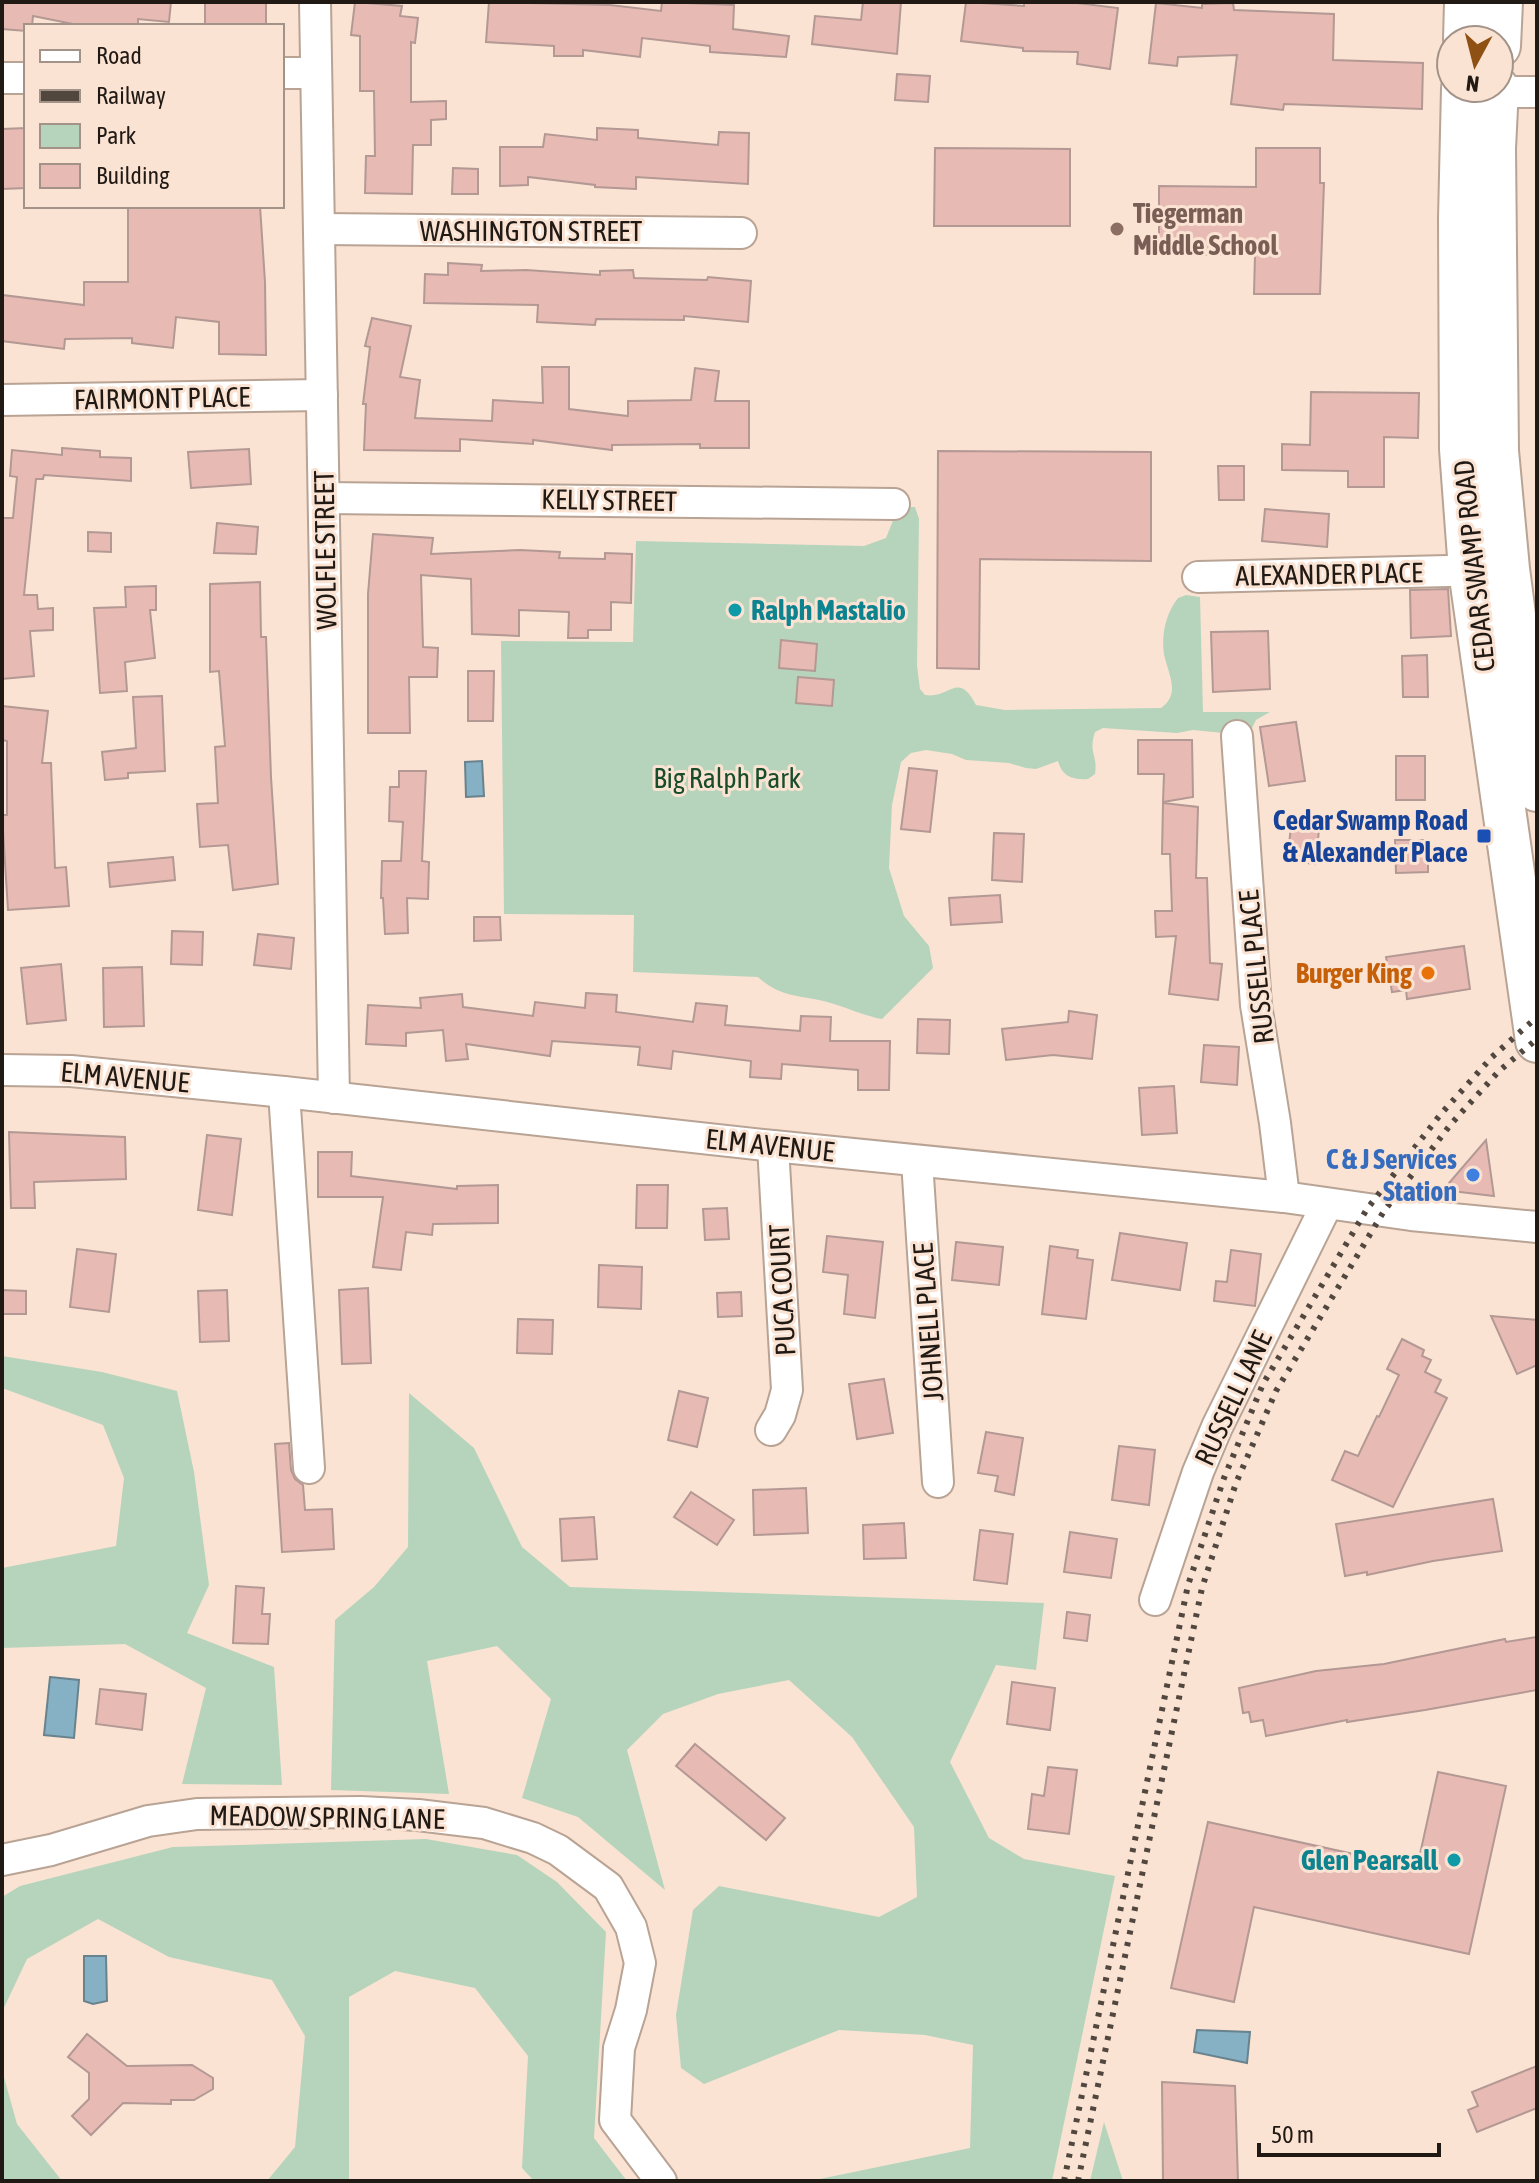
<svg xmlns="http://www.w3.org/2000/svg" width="1539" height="2183" font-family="'Asap Condensed',sans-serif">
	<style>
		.green { fill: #b6d4bc }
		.water { fill: #86b0c3; stroke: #68838e; stroke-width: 2 }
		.building { fill: #e7bbb4; stroke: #b39894; stroke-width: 2 }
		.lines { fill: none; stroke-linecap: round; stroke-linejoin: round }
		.street-casing { stroke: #b8a394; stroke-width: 34 }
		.secondary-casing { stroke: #b8a394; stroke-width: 46 }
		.street { stroke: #fff; stroke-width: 30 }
		.secondary { stroke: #fff; stroke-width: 42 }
		.rail { stroke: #52473f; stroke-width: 6; stroke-dasharray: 4 8; stroke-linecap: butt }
		.education-dot { fill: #8d6e63; stroke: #fae3d3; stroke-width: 3 }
		.culture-dot { fill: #0f9aa8; stroke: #fae3d3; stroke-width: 3 }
		.transit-dot { fill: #1a4fb4; stroke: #fae3d3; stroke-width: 3 }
		.food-dot { fill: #e8710a; stroke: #fae3d3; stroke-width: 3 }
		.shop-dot { fill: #3f7fe0; stroke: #fae3d3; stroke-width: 3 }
		.labels { text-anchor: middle; stroke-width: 6; stroke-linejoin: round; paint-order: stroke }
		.education-label { font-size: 28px; font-weight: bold; fill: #785e54; stroke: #fae3d3; text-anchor: start }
		.street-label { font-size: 28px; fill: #211914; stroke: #fae3d3 }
		.culture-label { font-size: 28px; font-weight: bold; fill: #0d838f; stroke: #fae3d3; text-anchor: start }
		.park-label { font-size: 28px; fill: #174d2a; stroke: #fae3d3 }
		.transit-label { font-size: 28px; font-weight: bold; fill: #164399; stroke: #fae3d3; text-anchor: end }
		.food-label { font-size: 28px; font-weight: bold; fill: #c56008; stroke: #fae3d3; text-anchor: end }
		.shop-label { font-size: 28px; font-weight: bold; fill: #366cbe; stroke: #fae3d3; text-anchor: end }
	</style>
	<rect width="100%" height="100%" fill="#fae3d3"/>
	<g class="green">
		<path d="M907,507h8l4,12 -2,147 3,23 5,6c25,4 33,-25 51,10l29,5 156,-2c21,-15 6,-36 3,-54 -3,-19 2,-41 14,-56l8,-3 14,2 3,115h67l-14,8 -5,10 -7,5 -51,-5 -16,3 -74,-5 -8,4c-7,22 3,22 0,42l-7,5c-15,1 -26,-2 -30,-18l-22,8 -10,-1 -17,-5 -43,-3 -14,-6 -26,-4 -15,3 -10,9 -9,43 -3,63 15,48 25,30 4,22 -51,51c-17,-3 -32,-10 -48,-15 -30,-10 -51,-4 -76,-27l-125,-5 1,-57 -130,-1 -3,-273 132,1 3,-101 228,5 22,-8 10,-25z"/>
		<polygon points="2,1356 102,1372 177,1391 194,1472 209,1585 187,1633 274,1667 282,1785 182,1784 206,1688 125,1644 2,1648 2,1568 116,1546 124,1478 103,1425 2,1388"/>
		<polygon points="409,1393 474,1448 522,1547 570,1587 1044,1603 1036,1670 996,1665 950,1762 989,1838 1024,1859 1115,1876 1052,2181 810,2181 970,2148 973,2045 925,2035 839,2030 704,2084 681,2068 676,2015 693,1910 719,1886 879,1917 917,1897 914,1827 852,1737 789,1680 718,1694 663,1714 627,1750 665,1890 578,1817 522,1798 551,1699 497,1646 427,1661 449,1794 331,1790 335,1620 374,1587 408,1547"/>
		<polygon points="426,1839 517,1855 557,1882 606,1932 594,2138 627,2181 534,2181 522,2168 528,2056 475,1988 395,1971 349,1997 349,2181 267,2181 295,2147 305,2036 272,1980 169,1957 98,1919 27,1959 2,2012 2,1897 20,1886 173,1847"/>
		<polygon points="2,2070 17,2124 62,2181 2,2181"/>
		<polygon points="1104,2122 1123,2181 1090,2181"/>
	</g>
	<g class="water">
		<polygon points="482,761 484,796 466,797 465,762"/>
		<polygon points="50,1677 79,1680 74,1738 44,1735"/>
		<polygon points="84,1956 106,1956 107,2001 93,2004 84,2001"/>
		<polygon points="1197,2030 1250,2032 1247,2063 1194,2052"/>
	</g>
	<g class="building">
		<polygon points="2,2 171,2 169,22 138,19 138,26 83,26 33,16 32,26 26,26 26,31 2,29"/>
		<rect x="205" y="2" width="61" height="24"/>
		<polygon points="355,2 402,6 400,16 418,18 415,43 411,42 411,102 446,101 446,119 431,120 431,145 413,145 412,194 365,193 366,156 375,156 374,91 360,91 360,36 351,35"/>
		<polygon points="489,2 610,5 661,11 662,2 734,5 733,29 789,36 786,57 710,52 710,46 642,38 640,57 583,50 583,56 554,56 554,46 486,42"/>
		<polygon points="863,2 901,2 897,54 812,44 815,16 861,20"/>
		<polygon points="966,2 1024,6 1024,2 1069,2 1118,8 1110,69 1077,64 1078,52 1023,51 1023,48 961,41"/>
		<polygon points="1156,3 1202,8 1202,4 1233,3 1234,10 1334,14 1333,60 1423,63 1422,109 1284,104 1283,110 1231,104 1237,55 1178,57 1177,66 1149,63"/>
		<polygon points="897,74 930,76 928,102 895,100"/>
		<polygon points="26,128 26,188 2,189 2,129"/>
		<polygon points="597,128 638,130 638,138 718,145 719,132 749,133 748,184 636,177 636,189 595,187 595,185 528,177 528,185 500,186 500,147 543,147 545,134 597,140"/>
		<polygon points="935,148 1070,149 1070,226 934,226"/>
		<polygon points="1256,148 1320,148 1320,183 1324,183 1320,294 1254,294 1255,255 1159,254 1159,186 1256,187"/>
		<polygon points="453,168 478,169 478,194 452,194"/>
		<polygon points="128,206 260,206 265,282 266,355 219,354 219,322 176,317 173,348 132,343 132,338 65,339 64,349 2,341 2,295 84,305 84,282 128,282"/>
		<polygon points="448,263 482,265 481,271 526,270 600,275 600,271 633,270 634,278 707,280 708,277 751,281 748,322 684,316 684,320 596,319 595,325 537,322 538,305 424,303 425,274 448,275"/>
		<polygon points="372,318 411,326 400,377 420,380 415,418 492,421 493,400 543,403 542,367 569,367 569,409 628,416 628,401 691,400 695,368 719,371 715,401 749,401 749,448 700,448 700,444 612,445 612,450 533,440 533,444 460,439 460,451 364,450 366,404 363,404 370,347 365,346"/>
		<polygon points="1311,392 1419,393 1418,438 1384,437 1384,487 1348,487 1348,471 1282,470 1282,444 1310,445"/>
		<polygon points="62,448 100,451 100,457 131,458 131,481 44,475 43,479 36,479 24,595 37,595 38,609 53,608 53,630 30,631 34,676 2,679 2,518 13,518 17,477 10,476 12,450 62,455"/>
		<polygon points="249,449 251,484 191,488 188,452"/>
		<polygon points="938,451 1151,452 1151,561 980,559 979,669 937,668"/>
		<polygon points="1218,466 1244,466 1244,500 1219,500"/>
		<polygon points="1265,509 1329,514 1327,547 1262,541"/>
		<polygon points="217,523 258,527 256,554 214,553"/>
		<polygon points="88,532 111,533 111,552 88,551"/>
		<polygon points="373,534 433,538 431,554 520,550 560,552 559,558 605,559 605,553 632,554 631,603 611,602 611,630 588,630 588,638 568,638 569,612 519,610 519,636 472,634 471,579 421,575 423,647 438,648 437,677 409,677 410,733 368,733 368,594"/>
		<polygon points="260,582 261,637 266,637 271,777 278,884 233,890 228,845 200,847 197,804 218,803 215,747 225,746 219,671 210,672 210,584"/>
		<polygon points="156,586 156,610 150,610 155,658 125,662 127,691 100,693 94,608 126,607 125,587"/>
		<polygon points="1448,589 1451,636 1411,638 1410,590"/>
		<polygon points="1268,631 1270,689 1213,692 1211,632"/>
		<polygon points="781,640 817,644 815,671 779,668"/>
		<polygon points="1427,655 1428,697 1403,697 1402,656"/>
		<polygon points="468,671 494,671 493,721 468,721"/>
		<polygon points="798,677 834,680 832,706 796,703"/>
		<polygon points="162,696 165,771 128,773 128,778 105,780 102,752 136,748 133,697"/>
		<polygon points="2,706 48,711 42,763 51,763 55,868 66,867 69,906 8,910 2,815 7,815 7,741 2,740"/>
		<polygon points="1296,722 1305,781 1269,786 1260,727"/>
		<polygon points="1138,740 1192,740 1193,797 1163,802 1164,774 1138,774"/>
		<rect x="1396" y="756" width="29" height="44"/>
		<polygon points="909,768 937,771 930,832 901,829"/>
		<polygon points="399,771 426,771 422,861 429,862 428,899 407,898 408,933 385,934 383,898 381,898 382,861 401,861 403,822 389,821 390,787 399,787"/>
		<polygon points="1163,803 1198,807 1196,878 1207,878 1210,963 1222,964 1218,1000 1169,994 1176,936 1156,937 1155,911 1172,911 1170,854 1162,854"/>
		<polygon points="1292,819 1320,822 1315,864 1287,860"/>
		<polygon points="994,833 1024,834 1022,882 992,880"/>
		<polygon points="1395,840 1428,840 1428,872 1396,873"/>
		<polygon points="173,857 175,880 110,887 108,863"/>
		<polygon points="1000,895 1002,922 951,925 949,898"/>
		<polygon points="474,917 500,917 501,940 474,941"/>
		<polygon points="172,931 203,932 202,965 171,964"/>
		<polygon points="258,934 294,938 291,969 254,965"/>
		<polygon points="1464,946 1470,989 1407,999 1406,990 1392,992 1386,957"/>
		<polygon points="61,964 66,1020 27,1024 21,968"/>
		<polygon points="142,967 144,1026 104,1027 103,968"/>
		<polygon points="586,993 617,995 616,1012 693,1022 696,1003 727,1006 725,1025 800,1031 801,1016 831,1017 830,1041 890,1041 889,1090 858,1090 858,1070 782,1064 781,1079 750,1077 751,1061 673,1051 671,1069 638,1065 640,1047 552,1041 550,1056 466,1044 468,1059 446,1061 443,1030 406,1033 406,1046 366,1044 368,1005 421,1008 420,998 462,994 463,1007 533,1016 535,1002 585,1008"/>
		<polygon points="1069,1011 1097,1015 1092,1059 1053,1055 1006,1060 1002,1029 1068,1022"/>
		<polygon points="918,1019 950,1020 949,1054 917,1053"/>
		<polygon points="1204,1045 1239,1047 1237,1085 1201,1082"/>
		<polygon points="1174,1086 1177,1133 1142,1135 1139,1088"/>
		<polygon points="9,1132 125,1137 126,1179 34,1182 35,1208 11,1208"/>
		<polygon points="207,1135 241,1139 232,1215 198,1210"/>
		<polygon points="1486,1140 1494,1196 1443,1190"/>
		<polygon points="318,1152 352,1152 351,1176 457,1189 457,1186 498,1185 498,1223 433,1224 432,1235 406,1232 401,1270 373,1267 383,1197 318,1197"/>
		<polygon points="637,1185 668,1185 667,1228 636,1228"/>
		<polygon points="727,1208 729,1239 705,1240 703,1209"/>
		<polygon points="1120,1233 1187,1243 1180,1290 1112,1280"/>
		<polygon points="827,1236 883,1242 875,1318 844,1314 848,1275 823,1272"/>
		<polygon points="956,1242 1003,1247 999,1285 952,1280"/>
		<polygon points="1050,1246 1078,1250 1077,1258 1093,1260 1086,1319 1042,1314"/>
		<polygon points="77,1249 116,1254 109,1312 70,1307"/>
		<polygon points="1231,1250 1261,1254 1255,1306 1214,1301 1216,1281 1227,1282"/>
		<polygon points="599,1265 642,1267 641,1309 598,1307"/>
		<polygon points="368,1288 371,1363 342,1364 339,1290"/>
		<polygon points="2,1290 26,1291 26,1314 2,1314"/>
		<polygon points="227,1290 229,1341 200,1342 198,1291"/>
		<polygon points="741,1292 742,1316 718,1317 717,1293"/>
		<polygon points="1491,1316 1537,1320 1537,1365 1517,1374"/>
		<polygon points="518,1319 553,1320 552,1354 517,1353"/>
		<polygon points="1402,1339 1424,1350 1422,1356 1431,1360 1425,1372 1441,1380 1435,1392 1447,1398 1393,1507 1332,1480 1345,1451 1358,1456 1377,1416 1379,1417 1399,1375 1387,1369"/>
		<polygon points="884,1379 893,1433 857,1439 849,1384"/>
		<polygon points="679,1391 708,1398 697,1447 668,1440"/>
		<polygon points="986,1432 1023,1438 1014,1495 995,1491 998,1476 978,1473"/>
		<polygon points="289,1443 291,1470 295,1479 303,1485 305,1510 332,1509 334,1549 282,1552 275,1444"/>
		<polygon points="1119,1446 1155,1450 1149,1505 1112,1500"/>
		<polygon points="806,1488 808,1533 754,1535 753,1490"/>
		<polygon points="691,1492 734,1520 717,1545 674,1517"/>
		<polygon points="1493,1499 1502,1551 1433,1561 1367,1575 1367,1572 1345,1576 1336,1524"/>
		<polygon points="594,1517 597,1559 562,1561 560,1519"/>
		<polygon points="904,1523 906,1558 864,1559 863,1525"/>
		<polygon points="980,1530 1013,1534 1007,1584 974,1580"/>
		<polygon points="1070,1532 1117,1539 1111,1578 1064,1572"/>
		<polygon points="236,1586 264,1588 262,1614 270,1614 268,1644 233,1643"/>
		<polygon points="1067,1612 1090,1615 1087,1641 1064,1638"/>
		<polygon points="1537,1637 1537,1690 1425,1710 1347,1722 1347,1720 1266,1736 1263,1720 1251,1722 1249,1712 1243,1713 1239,1688 1316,1671 1384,1664 1505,1639 1506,1642"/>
		<polygon points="1012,1682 1055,1688 1050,1730 1007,1724"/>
		<polygon points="100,1689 146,1694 142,1730 96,1724"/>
		<polygon points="695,1744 785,1818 766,1840 676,1766"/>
		<polygon points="1048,1767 1077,1770 1069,1834 1028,1829 1032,1794 1044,1796"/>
		<polygon points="1438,1772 1506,1786 1469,1954 1254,1907 1234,2002 1171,1988 1208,1822 1417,1868"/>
		<polygon points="87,2034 127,2066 192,2065 213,2078 213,2089 194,2100 171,2100 171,2104 123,2103 91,2135 72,2116 89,2099 89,2073 68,2057"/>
		<polygon points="1537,2066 1537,2108 1477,2132 1468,2110 1478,2106 1472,2092"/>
		<polygon points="1162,2082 1235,2086 1238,2181 1163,2181"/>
	</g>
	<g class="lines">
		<g class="street-casing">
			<g id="street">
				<polyline points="315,2 334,1098"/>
				<polyline points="282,73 315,73"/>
				<polyline points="2,78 26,78"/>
				<polyline points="1477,92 1537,92"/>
				<polyline points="320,229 741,233"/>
				<polyline points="2,400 322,395"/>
				<polyline points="324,498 894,504"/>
				<polyline points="1198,577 1490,570"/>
				<polyline points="1237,736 1256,1005 1275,1123 1284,1197"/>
				<polyline points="2,1070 71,1071 284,1092 773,1146 1284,1197 1411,1215 1537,1227"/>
				<polyline points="284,1092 309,1468"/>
				<polyline points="917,1161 938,1482"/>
				<polyline points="771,1430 780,1415 787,1390 773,1146"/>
				<polyline points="1155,1600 1198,1472 1217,1427 1327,1204"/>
				<polyline points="2,1860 51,1850 148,1821 197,1814 361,1812 418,1815 484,1823 533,1838 558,1850 608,1887 631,1927 640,1963 631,2010 619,2048 615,2120 661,2181"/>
			</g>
		</g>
		<g class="secondary-casing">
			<g id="secondary">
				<polyline points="1465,40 1466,2"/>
				<polyline points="1499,46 1501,2"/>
				<polyline points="1463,88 1460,219 1461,449 1470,570 1537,1041"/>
				<polyline points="1497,88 1494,148 1497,451 1508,569 1537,790"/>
			</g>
		</g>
		<use href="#street" class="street"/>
		<use href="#secondary" class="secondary"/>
		<g class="rail">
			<polyline points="1064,2181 1188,1585 1224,1478 1263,1384 1367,1209 1440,1115 1492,1057 1537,1017"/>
			<polyline points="1078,2181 1202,1588 1236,1483 1276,1391 1384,1211 1451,1124 1499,1071 1537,1039"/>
		</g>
	</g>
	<circle class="education-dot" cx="1117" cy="229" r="8"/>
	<g class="culture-dot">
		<circle cx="735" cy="610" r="8"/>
		<circle cx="1454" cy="1860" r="8"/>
	</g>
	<rect class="transit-dot" x="1476" y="828" width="16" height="16" rx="4"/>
	<circle class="food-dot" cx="1428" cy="973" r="8"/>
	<circle class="shop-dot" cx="1473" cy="1175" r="8"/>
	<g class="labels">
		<g class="education-label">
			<text x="1133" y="223">Tiegerman<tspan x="1133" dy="32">Middle School</tspan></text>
		</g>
		<g class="street-label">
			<text x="531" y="241">WASHINGTON STREET</text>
			<text transform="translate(162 398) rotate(-1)" y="10">FAIRMONT PLACE</text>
			<text transform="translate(609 500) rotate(1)" y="10">KELLY STREET</text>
			<text transform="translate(325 550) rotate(-91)" y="10">WOLFLE STREET</text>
			<text transform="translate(1474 566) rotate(-96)" y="10">CEDAR SWAMP ROAD</text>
			<text transform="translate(1329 574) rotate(-1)" y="10">ALEXANDER PLACE</text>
			<text transform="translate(1256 967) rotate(-96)" y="10">RUSSELL PLACE</text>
			<text transform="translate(125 1077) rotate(5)" y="10">ELM AVENUE</text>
			<text transform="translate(770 1145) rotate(6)" y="10">ELM AVENUE</text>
			<text transform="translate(782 1290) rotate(-93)" y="10">PUCA COURT</text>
			<text transform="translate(928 1322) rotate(-94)" y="10">JOHNELL PLACE</text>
			<text transform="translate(1233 1398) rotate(-65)" y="10">RUSSELL LANE</text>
			<text transform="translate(327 1817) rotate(1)" y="10">MEADOW SPRING LANE</text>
		</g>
		<g class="culture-label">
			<text x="751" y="620">Ralph Mastalio</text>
			<text x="1438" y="1870" text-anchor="end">Glen Pearsall</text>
		</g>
		<g class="park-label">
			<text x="727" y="788">Big Ralph Park</text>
		</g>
		<g class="transit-label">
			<text x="1468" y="830">Cedar Swamp Road<tspan x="1468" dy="32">&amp; Alexander Place</tspan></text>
		</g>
		<g class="food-label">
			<text x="1412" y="983">Burger King</text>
		</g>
		<g class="shop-label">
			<text x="1457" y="1169">C &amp; J Services<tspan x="1457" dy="32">Station</tspan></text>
		</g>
	</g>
	<rect width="1539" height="2183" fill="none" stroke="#211914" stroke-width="8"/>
	<rect x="24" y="24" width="260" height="184" fill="#fae3d3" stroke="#a39287" stroke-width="2"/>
	<rect x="40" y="50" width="40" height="12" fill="#ffffff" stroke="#a39287" stroke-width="2"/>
	<text x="96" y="64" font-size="24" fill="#211914">Road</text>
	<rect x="40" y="90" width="40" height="12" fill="#52473f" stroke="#a39287" stroke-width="2"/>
	<text x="96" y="104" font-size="24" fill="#211914">Railway</text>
	<rect x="40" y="124" width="40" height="24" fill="#b6d4bc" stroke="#a39287" stroke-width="2"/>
	<text x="96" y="144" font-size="24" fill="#211914">Park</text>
	<rect x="40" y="164" width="40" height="24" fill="#e7bbb4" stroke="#a39287" stroke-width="2"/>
	<text x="96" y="184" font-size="24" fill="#211914">Building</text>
	<g transform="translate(1475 64) rotate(187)"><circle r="38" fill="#fae3d3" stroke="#a39287" stroke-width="2"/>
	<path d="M0-6L14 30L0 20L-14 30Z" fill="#8e5113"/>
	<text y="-12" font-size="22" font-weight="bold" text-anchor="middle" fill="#211914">N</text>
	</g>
	<path d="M1259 2143v12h180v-12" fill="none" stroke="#211914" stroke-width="4"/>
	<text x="1271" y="2143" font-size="24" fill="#211914" stroke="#fae3d3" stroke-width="6" paint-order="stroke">50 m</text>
</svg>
